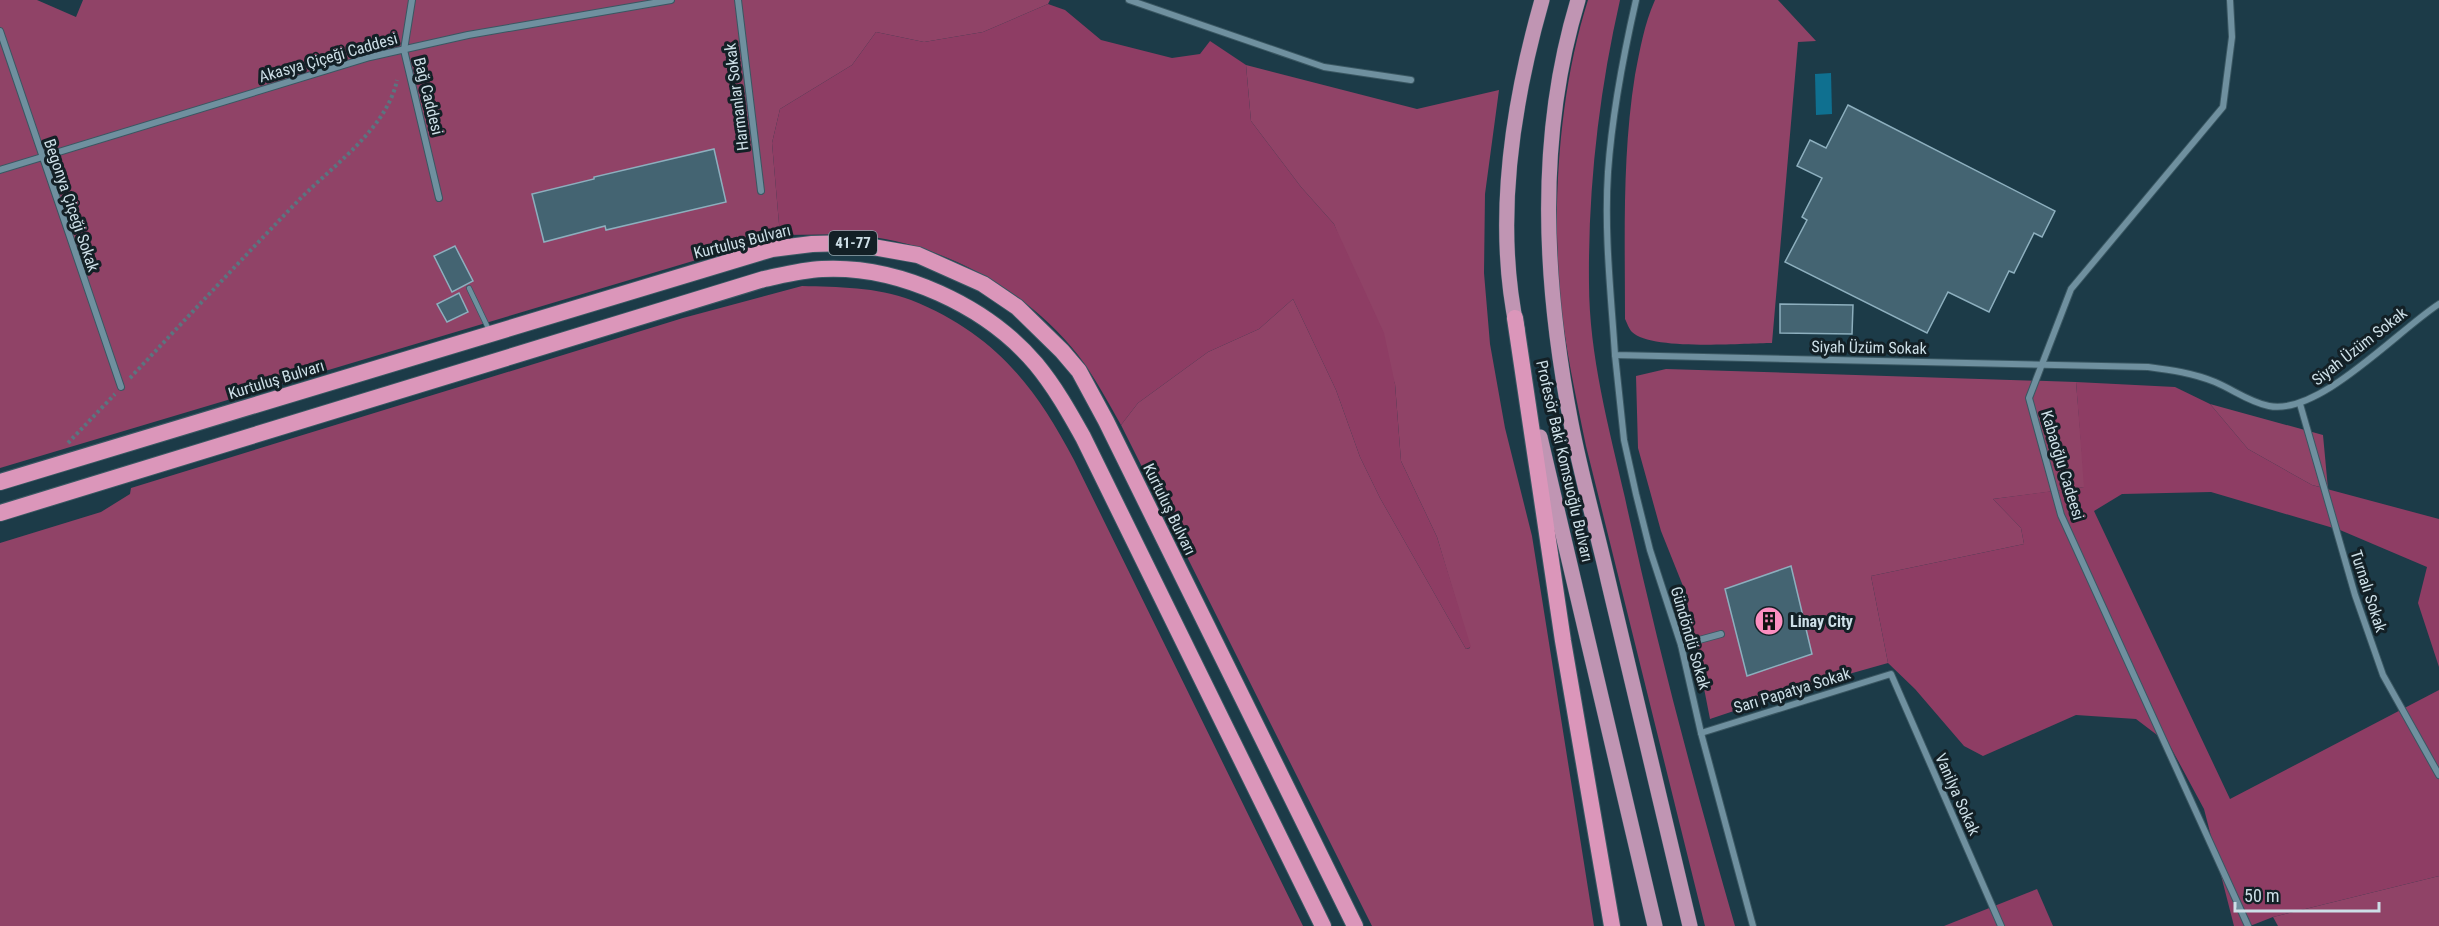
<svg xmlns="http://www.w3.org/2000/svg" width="2439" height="926" font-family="'Roboto Condensed',sans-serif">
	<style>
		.green { fill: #904367 }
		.forest { fill: #8e3d64 }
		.water { fill: #0f7090 }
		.building { fill: #446472; stroke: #8dafbe; stroke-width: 1.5 }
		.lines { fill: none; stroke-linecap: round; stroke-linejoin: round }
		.service-casing { stroke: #3a5762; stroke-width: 6 }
		.minor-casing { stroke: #3a5762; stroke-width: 8 }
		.primary-casing { stroke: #3a5762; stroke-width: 16 }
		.trunk-casing { stroke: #3a5762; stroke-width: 18 }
		.path { stroke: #5a7580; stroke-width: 4; stroke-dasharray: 3 3; stroke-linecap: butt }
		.service { stroke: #6f909f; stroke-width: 4.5 }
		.minor { stroke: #6f909f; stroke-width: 6 }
		.primary { stroke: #c095b3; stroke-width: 15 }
		.trunk { stroke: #db96ba; stroke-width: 16 }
		.labels { text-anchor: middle; stroke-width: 6; stroke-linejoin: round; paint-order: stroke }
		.shield { fill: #132026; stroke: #95a6ad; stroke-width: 1.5 }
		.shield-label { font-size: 15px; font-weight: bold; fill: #cddfe7 }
		.street-label { font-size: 16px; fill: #cddfe7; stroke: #132026 }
		.poi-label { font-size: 16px; font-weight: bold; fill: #cddfe7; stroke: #132026; text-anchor: start }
	</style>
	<rect width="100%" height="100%" fill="#1c3b48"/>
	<g class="green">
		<polygon points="0,0 37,0 76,17 83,0 1050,0 1048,4 983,32 924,42 876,32 852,65 780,109 772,143 780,235 0,468"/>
		<path d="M1588,0h32c-21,92 -32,188 -31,283 0,72 20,145 36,215 31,144 69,286 110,428h-30l-119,-480c-10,-49 -21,-99 -26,-148 -8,-95 -1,-207 28,-298z"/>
		<path d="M1655,0h123l38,41 -18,1 -26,301c-28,0 -121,8 -140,-11 -3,-3 -5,-9 -7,-13 0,-81 -3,-163 10,-244 5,-26 9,-50 20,-75z"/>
		<polygon points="1246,65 1417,109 1499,90 1485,194 1484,273 1490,344 1505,428 1532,536 1594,926 1372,926 1121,425 1138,403 1208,352 1259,329 1293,299 1336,390 1360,457 1380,498 1466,649 1470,648 1437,537 1401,461 1395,384 1334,224 1301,187 1251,121"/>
		<path d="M802,286c35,1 75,1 109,14 82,33 123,84 163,160l229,466h-1303v-383l101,-31 29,-18 1,-6 552,-170z"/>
		<polygon points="1666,369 2076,382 2085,487 1993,499 2021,528 2024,544 1871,576 1888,663 1817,683 1710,719 1685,591 1661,531 1638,448 1636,376"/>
		<polygon points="2210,404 2323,435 2328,489 2312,485 2248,449"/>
		<polygon points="2439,876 2439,926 2278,926 2273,917"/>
	</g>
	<g class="forest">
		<path d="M1048,4l17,6 36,30 71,18 28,-4 10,-13 36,24 5,56 50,66 33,37 50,109 11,51 6,77 36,76 34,110 -5,2 -86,-151 -20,-41 -24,-67 -43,-91 -34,30 -51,23 -70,51 -17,22c-13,-23 -27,-49 -43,-70 -45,-57 -113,-98 -183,-114 -38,-9 -77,-6 -115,-6l-8,-92 8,-34 72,-44 24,-33 48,10 59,-10z"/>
		<polygon points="2076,382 2175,387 2210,404 2248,449 2312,485 2439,519 2439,667 2418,603 2427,567 2340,530 2211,492 2122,494 2094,511 2230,799 2439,690 2439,876 2273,917 2250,926 2234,926 2204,809 2169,744 2136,719 2076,715 1983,756 1964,746 1915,689 1888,663 1871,576 2024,544 2021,528 1993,499 2084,487"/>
		<polygon points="2037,889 2053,926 1944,926"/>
	</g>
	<polygon class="water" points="1831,73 1832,114 1816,115 1815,74"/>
	<g class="building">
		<polygon points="1848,105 2055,211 2042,237 2034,233 2014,273 2009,271 1989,312 1948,292 1927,333 1785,262 1807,220 1802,217 1822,178 1797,166 1810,140 1826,148"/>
		<polygon points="714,149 726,202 606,230 605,226 544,242 532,194 594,179 594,177"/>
		<polygon points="455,246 473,281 452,292 434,256"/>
		<polygon points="459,293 468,312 447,322 437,304"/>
		<polygon points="1780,304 1853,305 1852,334 1780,333"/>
		<polygon points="1791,566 1812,654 1747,676 1725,589"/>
	</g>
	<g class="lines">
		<g class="service-casing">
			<polyline id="service" points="469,288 490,332"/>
		</g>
		<g class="minor-casing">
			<g id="minor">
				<polyline points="412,0 404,50 439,198"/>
				<polyline points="738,0 761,191"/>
				<polyline points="1129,0 1324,67 1411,80"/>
				<path d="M1636,0c-13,57 -24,114 -28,172 -4,61 3,122 7,183l533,12c23,3 45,6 67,15 19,8 34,20 54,24 50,10 128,-75 170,-102"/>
				<polyline points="2230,0 2232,37 2223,107 2071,289 2029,398 2061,515 2248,926"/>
				<polyline points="0,31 121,387"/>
				<polyline points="0,170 370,57 468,35 671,0"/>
				<polyline points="1615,355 1624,440 1636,494 1650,550 1681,645 1701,733 1753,926"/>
				<polyline points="2300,404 2355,595 2383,675 2439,775"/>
				<polyline points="1681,645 1721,634"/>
				<polyline points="1701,733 1891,674 2001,926"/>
			</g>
		</g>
		<g class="primary-casing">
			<g id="primary">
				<path d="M1578,0c-42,138 -34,283 -7,423 10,52 25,104 37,157 27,115 55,231 82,346"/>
				<path d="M1517,329c-23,-108 -5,-224 25,-329"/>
				<polyline points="1540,437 1655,926"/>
			</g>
		</g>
		<g class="trunk-casing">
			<g id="trunk">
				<polyline points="1515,318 1563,641 1612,926"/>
				<polyline points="0,482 772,249 812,244 850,243 918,255 983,284 1017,307 1062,351 1079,371 1106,421 1355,926"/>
				<path d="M0,513l764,-234c19,-4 38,-9 58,-10 77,-4 165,37 214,95 19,23 33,48 47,73l240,489"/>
			</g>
		</g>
		<g class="path">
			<path d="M130,378c55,-58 109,-116 164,-173 34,-36 93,-75 103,-125"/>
			<polyline points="68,443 115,394"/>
		</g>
		<use href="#service" class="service"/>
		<use href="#minor" class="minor"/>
		<use href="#primary" class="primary"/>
		<use href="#trunk" class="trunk"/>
	</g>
	<defs>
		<g id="building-disc" transform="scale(1.5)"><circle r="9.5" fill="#fd8ec0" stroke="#132026"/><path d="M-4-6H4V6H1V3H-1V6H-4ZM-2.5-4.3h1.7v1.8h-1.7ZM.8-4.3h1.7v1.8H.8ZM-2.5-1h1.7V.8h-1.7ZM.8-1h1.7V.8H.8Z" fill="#111"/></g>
	</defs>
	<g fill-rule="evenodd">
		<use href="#building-disc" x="1769" y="621"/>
	</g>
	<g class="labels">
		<rect class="shield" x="829" y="231" width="48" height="24" rx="4.5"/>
		<g class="shield-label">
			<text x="853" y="248">41-77</text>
		</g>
		<g class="street-label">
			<text transform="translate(328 57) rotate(-16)" y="6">Akasya Çiçeği Caddesi</text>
			<text transform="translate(429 96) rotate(76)" y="6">Bağ Caddesi</text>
			<text transform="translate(736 97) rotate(-97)" y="6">Harmanlar Sokak</text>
			<text transform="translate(72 205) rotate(71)" y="6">Begonya Çiçeği Sokak</text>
			<text transform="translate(742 241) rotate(-14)" y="6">Kurtuluş Bulvarı</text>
			<text transform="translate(2359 346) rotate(-38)" y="6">Siyah Üzüm Sokak</text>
			<text transform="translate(1869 347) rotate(1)" y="6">Siyah Üzüm Sokak</text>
			<text transform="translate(276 379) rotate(-17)" y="6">Kurtuluş Bulvarı</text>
			<text transform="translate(1565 461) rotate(77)" y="6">Profesör Baki Komsuoğlu Bulvarı</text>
			<text transform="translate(2063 465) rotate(73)" y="6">Kabaoğlu Cadeesi</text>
			<text transform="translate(1170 509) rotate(64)" y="6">Kurtuluş Bulvarı</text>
			<text transform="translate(2369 591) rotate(72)" y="6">Turnalı Sokak</text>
			<text transform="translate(1691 638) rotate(74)" y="6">Gündöndü Sokak</text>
			<text transform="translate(1792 690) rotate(-17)" y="6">Sarı Papatya Sokak</text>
			<text transform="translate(1958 794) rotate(66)" y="6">Vanilya Sokak</text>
		</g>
		<g class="poi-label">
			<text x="1790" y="627">Linay City</text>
		</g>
	</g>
	<path d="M2235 902v9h144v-9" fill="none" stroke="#cddfe7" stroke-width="3"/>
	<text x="2244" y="902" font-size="18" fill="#cddfe7" stroke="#132026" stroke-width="4.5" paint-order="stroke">50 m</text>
</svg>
